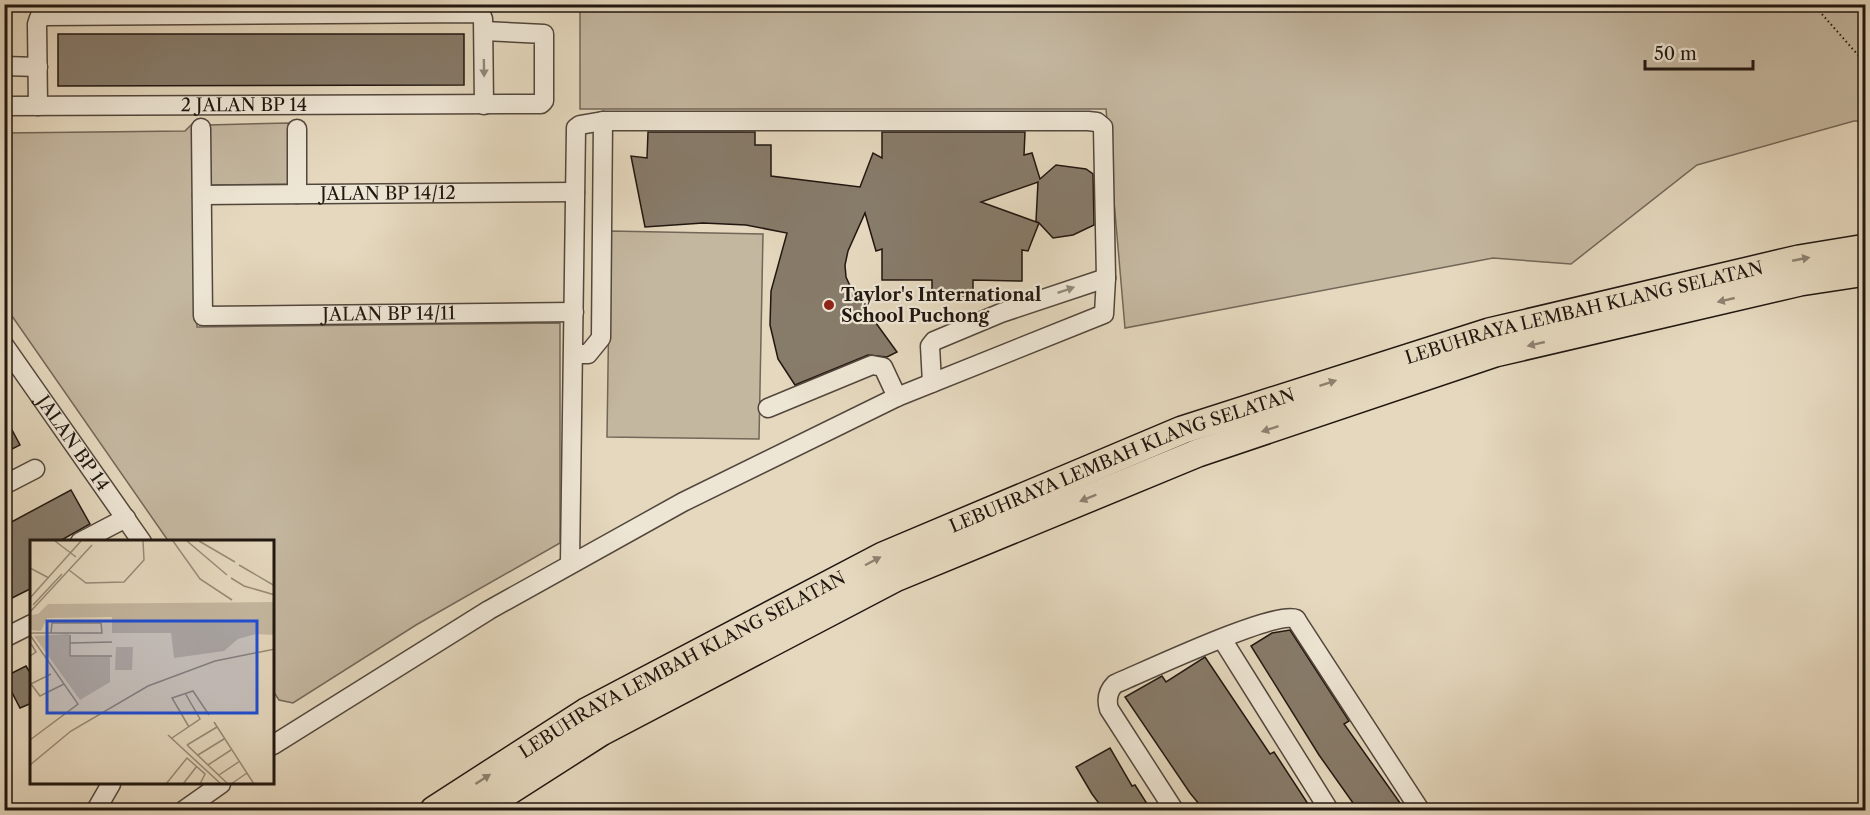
<svg xmlns="http://www.w3.org/2000/svg" width="1870" height="815" font-family="'Libre Caslon Text',serif">
	<style>
		.green { fill: #c4b7a0; stroke: #726758; stroke-width: 1.5 }
		.building { fill: #877b6a; stroke: #211710; stroke-width: 1.5; fill-rule: evenodd }
		.lines { fill: none; stroke-linecap: round; stroke-linejoin: round }
		.minor-casing { stroke: #52473c; stroke-width: 21 }
		.highway-casing { stroke: #211710; stroke-width: 30 }
		.path { stroke: #211710; stroke-width: 2; stroke-dasharray: 1.5 3; stroke-linecap: butt }
		.minor { stroke: #eee6d5; stroke-width: 18 }
		.highway { stroke: #e5d8be; stroke-width: 27 }
		.oneway { fill: #92897c }
		.oneway2 { fill: #8d8170 }
		.poi-dot { fill: #8f2418; stroke: #eee6d5; stroke-width: 2 }
		.labels { text-anchor: middle; stroke-width: 4.5; stroke-linejoin: round; paint-order: stroke }
		.street-label { font-size: 18px; fill: #211710; stroke: #eee6d5 }
		.poi-label { font-size: 18px; font-weight: bold; fill: #211710; stroke: #eee6d5; text-anchor: start }
		.inset-road { fill: none; stroke: #978b78; stroke-width: 1.5 }
		.view { fill: #1d4ed8; fill-opacity: 0.15; stroke: #1d4ed8; stroke-width: 3 }
		.inset-edge { fill: none; stroke: #211710; stroke-width: 3 }
	</style>
	<rect width="100%" height="100%" fill="#e5d8be"/>
	<filter id="stains"><feTurbulence type="fractalNoise" baseFrequency=".00333" numOctaves="4"/><feColorMatrix values="0 0 0 0 .2 0 0 0 0 .09 0 0 0 0 .02 0 0 0 .5 -.17"/></filter>
	<radialGradient id="worn" r=".72"><stop offset=".6" stop-color="#630" stop-opacity="0"/><stop offset="1" stop-color="#630" stop-opacity=".3"/></radialGradient>
	<g class="green">
		<polygon points="580,5 1865,5 1865,121 1854,121 1697,165 1571,264 1493,258 1125,328 1106,109 580,109"/>
		<polygon points="195,121 197,327 560,323 560,543 416,625 293,703 279,700 273,691 273,542 169,542 5,306 4,133 185,131"/>
		<polygon points="289,123 291,184 209,185 208,125"/>
		<polygon points="610,231 763,234 759,439 607,437"/>
	</g>
	<g class="building">
		<polygon points="58,34 464,34 464,85 58,86"/>
		<path d="M648,132h107v13h16v31l89,11 13,-34 9,5v-26h143l-1,23 8,-2 8,26 16,-14 30,4 7,5 1,51 -21,10 -20,3 -14,-15 -11,28 -6,-1v31l-49,-1v16h-41v-16h-50v-31l-6,2 -11,-38 -17,38 -3,14 1,12 6,13 45,62 -10,5 -19,-2 -73,30 -17,-26 -8,-34 1,-34 16,-58 -41,-8 -43,-2 -58,4 -14,-71 16,2zM1038,182l-2,39 3,2 -58,-21z"/>
		<polygon points="4,415 20,445 4,453"/>
		<polygon points="71,490 90,524 58,542 32,542 32,588 4,602 4,526"/>
		<polygon points="1290,630 1349,721 1344,724 1405,810 1358,810 1319,755 1251,646 1272,633"/>
		<polygon points="1205,657 1270,754 1274,752 1312,810 1204,810 1190,793 1125,697 1162,676 1166,682"/>
		<polygon points="26,666 32,676 32,703 20,708 4,677"/>
		<polygon points="1110,748 1132,786 1135,785 1151,810 1104,810 1092,794 1076,767"/>
	</g>
	<g class="lines">
		<g class="minor-casing">
			<g id="minor">
				<polyline points="4,66 38,67"/>
				<path id="s1" d="M4,106l537,-2 3,-3v-67l-60,-3"/>
				<polyline points="38,106 37,24 39,18 46,16 476,13 481,14 483,19 484,105"/>
				<path id="s2" d="M201,128l2,188 371,-4"/>
				<polyline points="297,129 297,194"/>
				<path id="s3" d="M202,195l373,-3"/>
				<path id="s4" d="M4,345l138,197"/>
				<polyline points="932,383 930,346 934,341 1001,313 1106,278"/>
				<polyline points="768,408 872,365 883,367 897,397"/>
				<polyline points="4,485 35,469"/>
				<polyline points="80,542 126,518"/>
				<polyline points="570,562 576,128 580,125 603,121"/>
				<polyline points="4,638 32,624"/>
				<polyline points="1222,639 1329,810"/>
				<polyline points="273,745 489,610 683,502 897,397 1104,314 1106,278 1103,127 1097,122 1088,121 603,121 601,338 588,354 575,354"/>
				<polyline points="96,810 111,784"/>
				<polyline points="184,810 221,784"/>
				<path d="M1174,810l-65,-101c-3,-10 -1,-18 6,-25 29,-12 159,-74 181,-65l3,5 121,186"/>
			</g>
		</g>
		<g class="highway-casing">
			<g id="highway">
				<path id="s5" d="M434,810l152,-98 297,-156 299,-126 307,-98 310,-73 67,-11"/>
				<polyline points="479,810 601,732 895,578 1198,453 1495,353 1800,282 1866,272"/>
			</g>
		</g>
		<polyline class="path" points="1813,4 1866,64"/>
		<use href="#minor" class="minor"/>
		<use href="#highway" class="highway"/>
	</g>
	<defs><path id="oneway-solid" d="M-6-.8H1V-3.2L6.5 0L1 3.2V.8H-6Z" transform="scale(1.5)"/></defs>
	<g class="oneway">
		<use href="#oneway-solid" transform="translate(484 68) rotate(89)"/>
		<use href="#oneway-solid" transform="translate(1066 290) rotate(-19)"/>
	</g>
	<g class="oneway2">
		<use href="#oneway-solid" transform="translate(1801 259) rotate(-11)"/>
		<use href="#oneway-solid" transform="translate(1726 300) rotate(167)"/>
		<use href="#oneway-solid" transform="translate(1536 344) rotate(167)"/>
		<use href="#oneway-solid" transform="translate(1328 383) rotate(-18)"/>
		<use href="#oneway-solid" transform="translate(1270 429) rotate(162)"/>
		<use href="#oneway-solid" transform="translate(1088 498) rotate(158)"/>
		<use href="#oneway-solid" transform="translate(873 561) rotate(-28)"/>
		<use href="#oneway-solid" transform="translate(483 779) rotate(-33)"/>
	</g>
	<circle class="poi-dot" cx="829" cy="305" r="6"/>
	<g class="labels">
		<g class="street-label">
			<text dy="6" stroke="none"><textPath href="#s1" startOffset="240">2 JALAN BP 14</textPath></text>
			<text dy="6" stroke="none"><textPath href="#s3" startOffset="186">JALAN BP 14/12</textPath></text>
			<text dy="6" stroke="none"><textPath href="#s5" startOffset="1260">LEBUHRAYA LEMBAH KLANG SELATAN</textPath></text>
			<text dy="6" stroke="none"><textPath href="#s2" startOffset="374">JALAN BP 14/11</textPath></text>
			<text dy="6" stroke="none"><textPath href="#s4" startOffset="120">JALAN BP 14</textPath></text>
			<text dy="6" stroke="none"><textPath href="#s5" startOffset="774">LEBUHRAYA LEMBAH KLANG SELATAN</textPath></text>
			<text dy="6" stroke="none"><textPath href="#s5" startOffset="288">LEBUHRAYA LEMBAH KLANG SELATAN</textPath></text>
		</g>
		<g class="poi-label">
			<text x="841" y="301">Taylor's International<tspan x="841" dy="21">School Puchong</tspan></text>
		</g>
	</g>
	<g transform="translate(30 540)">
		<rect width="244" height="244" fill="#e5d8be"/>
		<path d="M244,62v33l-18,-1 -18,5 -14,12 -50,7 -3,-25h-59v-16l-65,1 -6,13 -11,-1v-15l8,-1 10,-10zM39,94v23h41v25l-30,18 -46,-64zM86,107h17l-1,23h-17z" fill="#c4b7a0"/>
		<path class="inset-road" d="M25,1l21,16M143,1l27,38 32,21M157,1l40,34M169,1l36,21M209,25l36,21M0,28l19,10M39,30l17,13 38,-1 20,-22 -1,-19M201,38l13,8 31,9M0,58l51,-57M3,65l29,-31M0,72l62,-67M0,93h72l-1,-10h-49l-1,10M0,95l48,69 -48,36M40,95v21h42M0,102l6,10 -6,4M40,103l42,-1M0,141l1,3 20,-10M1,144l9,12 24,-12M184,182l40,62M159,187l-17,-29 21,-7 16,24M138,195l53,49M142,198l28,-19 -15,-26M157,205l41,39M157,205l30,-18M168,215l26,-16M0,225l41,-34 77,-45 67,-25 60,-12M178,225l23,-15M189,235l21,-14M136,244l21,-26 18,16 -5,10M153,244l14,-18M201,244l16,-11"/>
		<path class="view" d="M17,81h210v92h-210z"/>
		<rect width="244" height="244" class="inset-edge"/>
	</g>
	<rect width="1870" height="815" fill="none" stroke="#e5d8be" stroke-width="24"/>
	<rect x="6" y="6" width="1858" height="803" fill="none" stroke="#211710" stroke-width="3"/>
	<rect x="12" y="12" width="1846" height="791" fill="none" stroke="#211710" stroke-width="1.5"/>
	<path d="M1645 60v9h108v-9" fill="none" stroke="#211710" stroke-width="3"/>
	<text x="1654" y="60" font-size="18" fill="#211710" stroke="#eee6d5" stroke-width="4.5" paint-order="stroke">50 m</text>
	<rect width="100%" height="100%" filter="url(#stains)"/>
	<rect width="100%" height="100%" fill="url(#worn)"/>
</svg>
